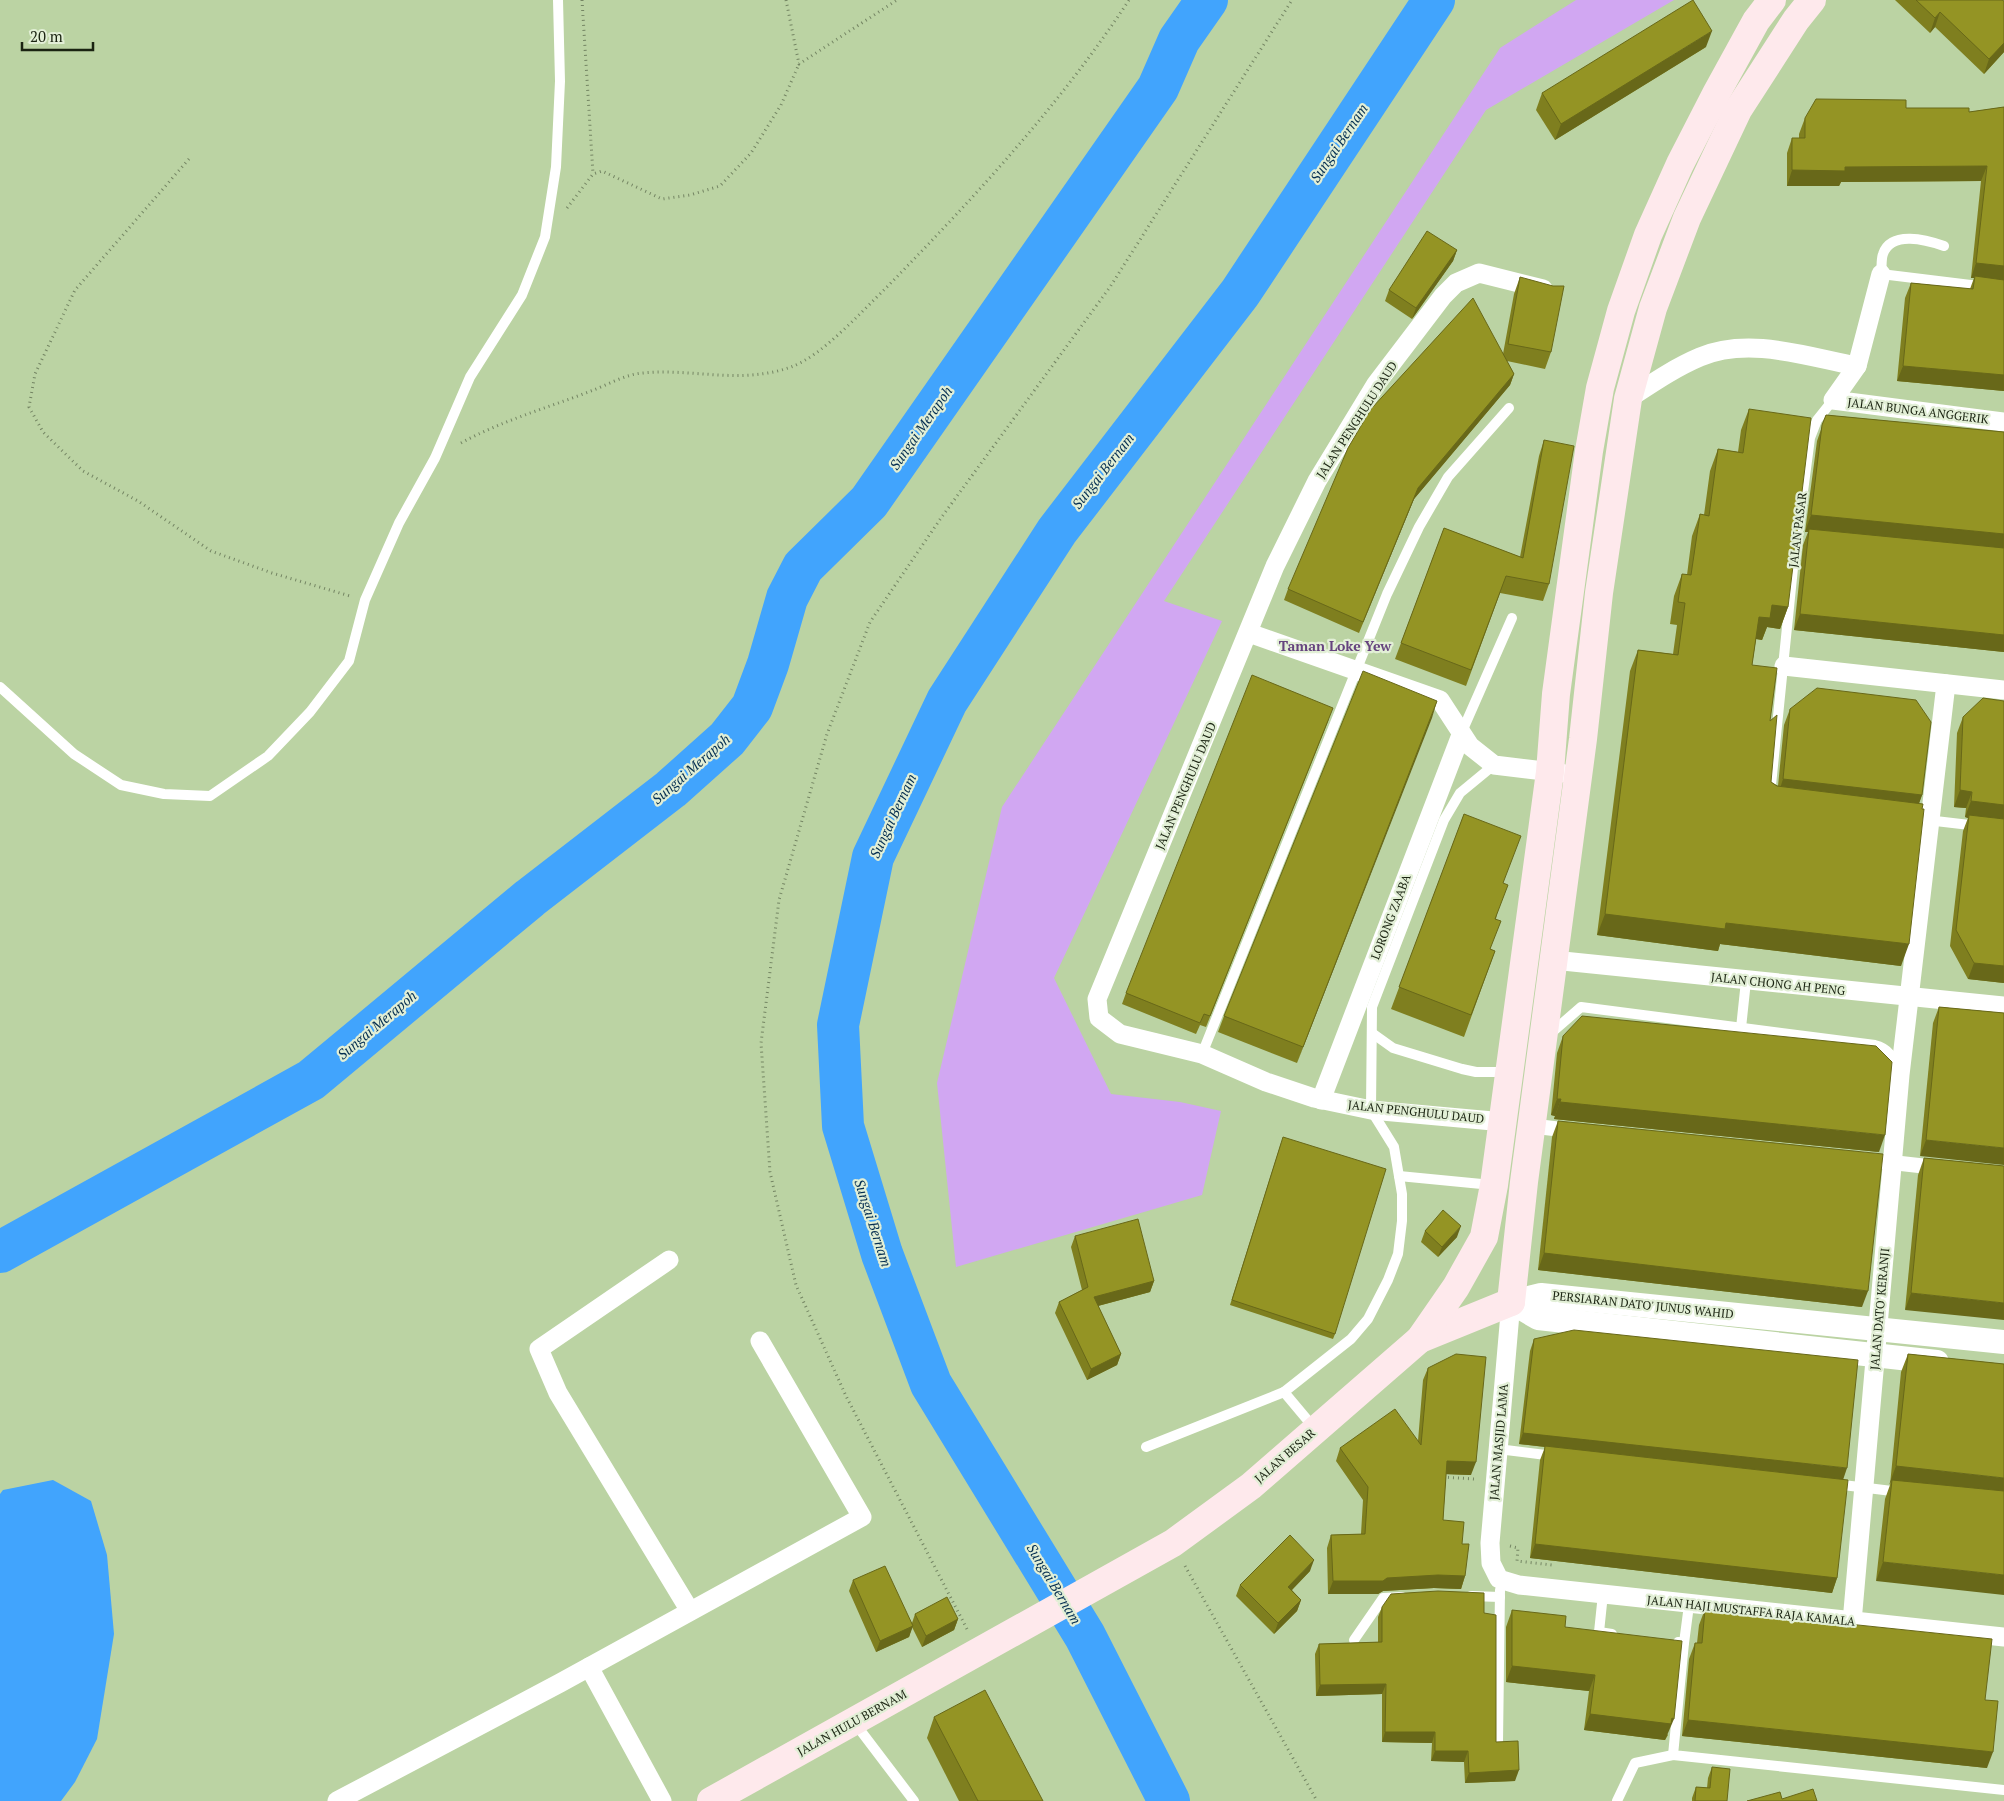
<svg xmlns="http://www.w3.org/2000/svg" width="2004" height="1801" font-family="'PT Serif',serif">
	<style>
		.green { fill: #d1a7f2 }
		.water { fill: #41a4fd }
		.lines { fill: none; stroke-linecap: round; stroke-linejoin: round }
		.river { stroke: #41a4fd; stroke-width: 42 }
		.path { stroke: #748563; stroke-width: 3; stroke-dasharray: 1 4; stroke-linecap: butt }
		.service { stroke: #fff; stroke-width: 10 }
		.pedestrian { stroke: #fff; stroke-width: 15 }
		.minor { stroke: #fff; stroke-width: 19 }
		.tertiary { stroke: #fff; stroke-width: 24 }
		.secondary { stroke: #fee9ec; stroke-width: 28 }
		.wall { fill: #7f7f1f }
		.shaded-wall { fill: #686819 }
		.building { fill: #949424; stroke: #686819 }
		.labels { text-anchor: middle; stroke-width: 4.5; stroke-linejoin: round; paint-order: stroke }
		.street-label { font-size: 12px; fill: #1a2311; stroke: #e2efd6 }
		.water-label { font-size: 14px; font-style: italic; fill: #052e51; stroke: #e2efd6 }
		.neighbourhood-label { font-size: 14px; font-weight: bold; fill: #65437e; stroke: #e2efd6 }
	</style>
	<rect width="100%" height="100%" fill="#bbd3a3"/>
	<polygon class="green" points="1576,0 1674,0 1486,110 1164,601 1222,621 1054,978 1111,1094 1180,1102 1221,1111 1202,1195 956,1267 937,1083 1002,807 1500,48"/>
	<polygon class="water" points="53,1480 91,1501 107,1555 114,1634 97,1739 75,1782 61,1801 0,1801 0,1494 3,1490"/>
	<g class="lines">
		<g class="river">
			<polyline points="0,1252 311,1080 530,898 671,789 727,739 752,707 768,664 787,598 803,567 869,502 1158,88 1179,40 1207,0"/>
			<polyline points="1169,1801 1085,1636 931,1384 882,1254 843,1126 838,1025 873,857 947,701 1057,531 1240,293 1434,0"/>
		</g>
		<g class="path">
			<polyline points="582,0 593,174"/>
			<polyline points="786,0 799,64 897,0"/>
			<polyline points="189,159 75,290 35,374 29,407 43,432 83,471 138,501 211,551 272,573 350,596"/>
			<polyline points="567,208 593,174 602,171 662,199 690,195 720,186 751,153 781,105 799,64"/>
			<path d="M461,443c40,-22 86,-35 130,-52 16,-6 35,-17 52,-18 50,-5 97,12 148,-6 31,-11 70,-55 94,-78 88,-90 175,-184 244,-289"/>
			<polyline points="1443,1477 1474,1479"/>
			<polyline points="1510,1546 1518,1548 1517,1561 1552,1565"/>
			<polyline points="1185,1566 1317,1801"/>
			<polyline points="967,1629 846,1396 796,1285 770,1172 761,1043 779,900 827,734 870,622 941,518 1110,287 1292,0"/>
		</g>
		<g class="service">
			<path d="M1944,246c-17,-6 -53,-16 -61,8 -2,5 -1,13 -2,20l123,15"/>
			<polyline points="0,687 74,754 121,785 164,794 210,796 268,756 310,712 349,661 365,600 399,523 435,458 470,377 522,295 545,237 556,167 560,81 558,0"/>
			<polyline points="1461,734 1512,618"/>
			<polyline points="1770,795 1793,568 1810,438 1817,420 1833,400"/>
			<polyline points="1927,820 2004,829"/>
			<polyline points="1741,1028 1746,981"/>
			<polyline points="1372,1033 1393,1048 1462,1069 1476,1072 1508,1072"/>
			<path d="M1550,1034l31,-27 294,38c13,3 18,12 23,24"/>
			<polyline points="1202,1054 1387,594 1419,527 1448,477 1509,408"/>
			<polyline points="1399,1176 1492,1185"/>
			<polyline points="1315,1429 1284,1392 1351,1339 1368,1319 1388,1280 1398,1254 1402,1221 1402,1194 1394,1147 1371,1110 1372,1007 1444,820 1460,793 1494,765"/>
			<polyline points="1146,1447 1284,1392"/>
			<polyline points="1498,1449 1554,1456"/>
			<polyline points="1835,1484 1900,1492"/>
			<polyline points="1603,1594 1599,1632 1612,1634"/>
			<polyline points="1471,1596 1500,1597"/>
			<polyline points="1354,1640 1383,1598 1402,1597"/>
			<polyline points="1678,1642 1684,1643 1689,1605"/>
			<polyline points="1684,1643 1673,1755 2004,1790"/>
			<polyline points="854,1722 914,1801"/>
			<polyline points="1498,1742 1500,1590"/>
			<polyline points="1617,1801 1635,1763 1673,1755"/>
		</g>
		<g class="pedestrian">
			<polyline points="1532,1126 1575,1131"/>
			<polyline points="1861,1159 1941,1168"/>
		</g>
		<g class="minor">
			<polyline points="1881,274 1857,366 1833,400 2004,422"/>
			<path d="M1628,399c23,-15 46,-31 72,-42 49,-21 108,0 157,9"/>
			<polyline points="1249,633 1440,700 1470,746 1494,765 1561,773"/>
			<polyline points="1784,666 2004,690"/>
			<polyline points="1553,960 2004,1006"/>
			<polyline points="1321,1100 1461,735"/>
			<polyline points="1504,1122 1371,1110 1314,1098 1266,1082 1202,1054 1120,1034 1099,1018 1097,999 1275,566 1317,481 1376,384 1443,296 1456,283 1479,273 1543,289"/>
			<polyline points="669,1260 539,1349 558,1393 690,1611"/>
			<polyline points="1511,1302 1490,1543 1491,1563 1499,1579 1519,1585 2004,1637"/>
			<polyline points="1852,1622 1900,1075 1946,684"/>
			<polyline points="589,1667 662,1801"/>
			<polyline points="337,1801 560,1683 862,1517 760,1341"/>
		</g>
		<g class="tertiary">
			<polyline points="1511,1302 1538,1318 1937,1362"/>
			<polyline points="1511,1302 1541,1295 2004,1342"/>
		</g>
		<g class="secondary">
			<polyline points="1511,1302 1524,1182 1583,739 1599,593 1628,399 1653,308 1687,218 1738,110 1796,20 1812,0"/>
			<polyline points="1420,1339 1511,1302"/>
			<polyline points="711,1801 1173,1543 1251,1486 1420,1339 1456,1287 1484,1237 1494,1185 1550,772 1556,694 1589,451 1600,388 1621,311 1648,235 1680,164 1717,92 1756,21 1772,0"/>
		</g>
	</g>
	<g class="wall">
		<polygon points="1895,0 2002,0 2004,52 1984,74 1935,27 1930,33"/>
		<polygon points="1706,47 1555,140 1536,110 1542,93"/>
		<polygon points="2004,107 2004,391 1897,381 1905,298 1911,283 1970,289 1974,278 1971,278 1981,181 1841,182 1839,186 1787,186 1787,153 1792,138 1799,138 1799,134 1805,118 1906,108 1969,112"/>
		<polygon points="1457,250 1453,261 1412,319 1385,301 1389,290"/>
		<polygon points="1520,277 1551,352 1545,369 1507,361 1514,374 1510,385 1414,499 1359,633 1284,600 1288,589 1503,354 1514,294"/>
		<polygon points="1749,409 1788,607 1780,629 1767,627 1762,640 1756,639 1752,665 1770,721 1771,782 1778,786 1784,725 1790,709 1922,795 1919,803 1901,966 1720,944 1718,951 1597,935 1630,671 1638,650 1673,654 1677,625 1670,624 1674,596 1682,574 1687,575 1692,536 1700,514 1704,515 1710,471 1718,449 1738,452 1741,430"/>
		<polygon points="1826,415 2004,432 2004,652 1794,630 1803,545 1808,532 1805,532 1817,441"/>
		<polygon points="1544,440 1549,584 1543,601 1500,593 1466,686 1395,659 1444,528 1520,557 1539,456"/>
		<polygon points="1437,701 1297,1063 1218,1032 1224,1016"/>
		<polygon points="2004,701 2004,983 1968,979 1950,946 1963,831 1968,818 1965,817 1966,808 1954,807 1957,733 1963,717"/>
		<polygon points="1329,719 1206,1027 1200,1025 1196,1034 1122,1004 1126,993"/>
		<polygon points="1464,814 1503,883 1496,919 1490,949 1495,951 1464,1037 1391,1009"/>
		<polygon points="1939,1007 2004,1013 1920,1156 1933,1023"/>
		<polygon points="1563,1036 1879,1152 1554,1119 1555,1116 1551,1115 1557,1053"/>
		<polygon points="1558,1121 1862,1307 1538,1270 1552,1137"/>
		<polygon points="1281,1143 1335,1334 1333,1339 1230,1305"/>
		<polygon points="1924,1158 2004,1166 1905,1310 1918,1175"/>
		<polygon points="1425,1231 1457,1237 1438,1257 1421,1242"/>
		<polygon points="1075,1236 1154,1281 1150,1292 1098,1306 1121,1354 1117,1365 1087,1380 1055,1313 1059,1302 1082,1290 1071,1247"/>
		<polygon points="1534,1339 1843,1479 1837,1578 1832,1593 1530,1558 1540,1460 1545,1447 1519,1444 1530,1351"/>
		<polygon points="1908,1354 2004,1364 1876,1581 1885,1499 1890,1485 1901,1372"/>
		<polygon points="1428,1368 1471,1475 1446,1474 1443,1520 1462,1544 1465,1576 1461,1589 1434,1588 1383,1591 1378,1594 1328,1594 1327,1548 1331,1535 1361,1534 1363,1500 1336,1461 1340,1448 1418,1441 1423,1380"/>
		<polygon points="1310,1571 1292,1590 1301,1600 1297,1611 1274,1634 1236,1596 1240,1585"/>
		<polygon points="853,1580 912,1623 915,1614 958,1619 954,1630 922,1647 912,1627 909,1637 876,1652 849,1591"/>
		<polygon points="1382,1607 1484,1613 1496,1742 1515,1781 1465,1783 1464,1762 1431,1761 1432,1743 1382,1742 1382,1694 1316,1696 1315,1654 1319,1644 1378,1642 1378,1617"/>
		<polygon points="1705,1609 1985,1700 1987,1768 1682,1736 1689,1659 1695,1643 1697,1643 1699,1625"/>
		<polygon points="1512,1610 1565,1627 1668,1735 1665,1740 1584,1730 1589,1691 1506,1682 1506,1627"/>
		<polygon points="934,1717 1043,1801 959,1801 927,1738"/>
		<polygon points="1712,1767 1727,1801 1692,1801 1692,1798 1696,1787 1707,1788 1708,1778"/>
	</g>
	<g class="shaded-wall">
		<polygon points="1940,12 1935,27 1930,33 1935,18"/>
		<polygon points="1712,31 1706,47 1555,140 1561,124"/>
		<polygon points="2004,43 2004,52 1984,74 1989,59"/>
		<polygon points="1987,166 1981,181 1841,182 1839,186 1787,186 1792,170 1845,167"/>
		<polygon points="1457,250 1453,261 1412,319 1416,308"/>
		<polygon points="1976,263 2004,266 2004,282 1975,276 1974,278 1971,278"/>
		<polygon points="1903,366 2004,375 2004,391 1897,381"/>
		<polygon points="1514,374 1510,385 1414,499 1359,633 1418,488"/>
		<polygon points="1811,515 2004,534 2004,551 1809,529 1808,532 1805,532"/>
		<polygon points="1772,605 1788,607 1780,629 1767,627 1762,640 1751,638 1759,617"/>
		<polygon points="1800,614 2004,635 2004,652 1794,630"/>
		<polygon points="1437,701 1432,718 1297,1063 1303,1047"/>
		<polygon points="1783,779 1922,795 1916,812 1778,795"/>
		<polygon points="1960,790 1972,792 1966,808 1954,807"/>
		<polygon points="1971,801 2004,805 2004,822 1969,815 1968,818 1965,817"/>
		<polygon points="1605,914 1726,923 1909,944 1901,966 1720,944 1718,951 1597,935"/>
		<polygon points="1974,963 2004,966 2004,983 1968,979"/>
		<polygon points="1557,1099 1561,1099 1555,1116 1551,1115"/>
		<polygon points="1560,1102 1885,1135 1879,1152 1554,1119"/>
		<polygon points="1926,1140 2004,1148 2004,1165 1920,1156"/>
		<polygon points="1461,1226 1457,1237 1438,1257 1442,1247"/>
		<polygon points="1544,1253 1868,1291 1862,1307 1538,1270"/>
		<polygon points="1154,1281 1150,1292 1090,1308 1094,1297"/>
		<polygon points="1911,1293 2004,1303 2004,1320 1905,1310"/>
		<polygon points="1121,1354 1117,1365 1087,1380 1091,1369"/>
		<polygon points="1523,1433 1847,1468 1843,1480 1519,1444"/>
		<polygon points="1447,1461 1476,1462 1471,1475 1442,1474"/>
		<polygon points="1896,1466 2004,1478 2004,1497 1892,1480 1889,1485"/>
		<polygon points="1535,1544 1837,1578 1832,1593 1530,1558"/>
		<polygon points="1314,1560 1310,1571 1284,1598 1288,1587"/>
		<polygon points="1883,1562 2004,1575 2004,1595 1876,1581"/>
		<polygon points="1438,1575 1465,1576 1461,1589 1434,1588 1383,1591 1378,1594 1328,1594 1333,1581"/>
		<polygon points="1301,1600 1297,1611 1274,1634 1278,1623"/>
		<polygon points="958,1619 954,1630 922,1647 926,1636"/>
		<polygon points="913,1626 909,1637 876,1652 880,1641"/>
		<polygon points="1512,1666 1595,1675 1589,1691 1506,1682"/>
		<polygon points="1386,1684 1382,1694 1316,1696 1320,1685"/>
		<polygon points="1590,1714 1672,1718 1674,1719 1665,1740 1584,1730"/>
		<polygon points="1688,1720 1993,1752 1987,1768 1682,1736"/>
		<polygon points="1385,1732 1435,1732 1432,1743 1382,1742"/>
		<polygon points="1435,1751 1468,1751 1464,1762 1431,1761"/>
		<polygon points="1519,1770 1515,1781 1465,1783 1469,1773"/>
	</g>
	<g class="building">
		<polygon points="1693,0 1712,31 1561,124 1542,93"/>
		<polygon points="1916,0 2002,0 2004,1 2004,43 1989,59 1940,12 1935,18"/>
		<polygon points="1816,99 1906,100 1906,108 1969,108 1969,112 2004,107 2004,266 1976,263 1987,166 1845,167 1845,171 1792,170 1792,138 1805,138 1805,118"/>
		<polygon points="1427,231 1457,250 1416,308 1389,290"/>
		<polygon points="1975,276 2004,280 2004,375 1903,366 1911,283 1973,289"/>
		<polygon points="1520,277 1553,286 1564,286 1551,352 1508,344"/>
		<polygon points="1473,298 1514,374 1418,488 1363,622 1288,589 1348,448 1371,409"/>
		<polygon points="1749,409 1811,418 1788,607 1772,605 1770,618 1759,617 1752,665 1777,668 1770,721 1777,715 1771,782 1777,786 1923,804 1922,809 1924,809 1909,944 1726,923 1725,929 1605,914 1638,650 1678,655 1685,603 1678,602 1682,574 1691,575 1700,514 1709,516 1718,449 1743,453"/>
		<polygon points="1826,415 2004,432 2004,534 1811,515 1822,425"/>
		<polygon points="1544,440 1574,446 1549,584 1506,576 1471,670 1401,643 1444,528 1523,558"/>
		<polygon points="1809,529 2004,548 2004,635 1800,614"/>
		<polygon points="1363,671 1437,701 1303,1047 1224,1016"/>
		<polygon points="1252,675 1333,708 1210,1016 1204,1014 1200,1023 1126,993"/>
		<polygon points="1817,688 1916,700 1931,722 1922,795 1783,779 1790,709"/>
		<polygon points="1983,698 2004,701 2004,805 1971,801 1972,792 1960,790 1963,717"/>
		<polygon points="1464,814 1521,836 1503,883 1508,885 1495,919 1501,921 1490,949 1495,951 1471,1015 1399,987"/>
		<polygon points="1969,815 2004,819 2004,966 1974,963 1956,930"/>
		<polygon points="1939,1007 2004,1013 2004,1148 1926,1140"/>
		<polygon points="1582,1016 1876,1046 1892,1062 1885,1135 1560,1102 1561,1099 1557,1099 1563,1036"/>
		<polygon points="1558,1121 1883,1154 1868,1291 1544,1253"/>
		<polygon points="1283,1137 1386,1169 1335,1334 1232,1300"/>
		<polygon points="1924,1158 2004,1166 2004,1303 1911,1293"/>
		<polygon points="1443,1210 1461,1226 1442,1247 1425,1231"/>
		<polygon points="1138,1219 1154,1281 1094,1297 1121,1354 1091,1369 1059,1302 1088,1287 1075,1236"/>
		<polygon points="1574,1330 1858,1360 1847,1468 1523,1433 1534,1339"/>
		<polygon points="1456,1354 1486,1357 1476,1462 1447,1461 1443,1520 1464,1522 1462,1544 1469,1544 1465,1576 1438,1575 1387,1578 1383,1581 1333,1581 1331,1535 1365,1534 1368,1487 1340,1448 1395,1409 1421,1445 1428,1368"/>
		<polygon points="1908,1354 2004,1364 2004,1478 1896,1466"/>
		<polygon points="1545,1446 1848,1480 1837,1578 1535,1544"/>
		<polygon points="1892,1480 2004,1491 2004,1575 1883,1562"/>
		<polygon points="1290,1535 1314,1560 1288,1587 1301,1600 1278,1623 1240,1585"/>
		<polygon points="885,1566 913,1626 880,1641 853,1580"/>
		<polygon points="1438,1591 1484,1593 1484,1613 1496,1615 1496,1742 1518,1741 1519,1770 1469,1773 1468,1751 1435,1751 1435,1732 1385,1732 1386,1684 1320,1685 1319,1644 1382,1642 1382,1607 1391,1594"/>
		<polygon points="947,1597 958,1619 926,1636 915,1614"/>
		<polygon points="1705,1609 1992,1639 1985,1700 1998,1701 1993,1752 1688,1720 1695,1643 1702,1643"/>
		<polygon points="1512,1610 1566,1616 1565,1627 1682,1641 1674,1719 1672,1718 1671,1724 1590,1714 1595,1675 1512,1666"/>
		<polygon points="985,1690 1043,1801 978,1801 934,1717"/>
		<polygon points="1712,1767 1730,1769 1727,1801 1695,1801 1696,1787 1710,1788"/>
		<polygon points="1813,1789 1817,1801 1747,1801 1780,1792 1782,1799"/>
	</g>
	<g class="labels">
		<g class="street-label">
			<text transform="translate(1918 411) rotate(7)" y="4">JALAN BUNGA ANGGERIK</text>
			<text transform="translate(1357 420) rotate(-57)" y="4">JALAN PENGHULU DAUD</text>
			<text transform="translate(1798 530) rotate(-83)" y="4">JALAN PASAR</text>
			<text transform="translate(1186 786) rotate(-67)" y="4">JALAN PENGHULU DAUD</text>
			<text transform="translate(1391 917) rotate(-69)" y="4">LORONG ZAABA</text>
			<text transform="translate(1778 984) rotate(6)" y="4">JALAN CHONG AH PENG</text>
			<text transform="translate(1416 1112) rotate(6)" y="4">JALAN PENGHULU DAUD</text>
			<text transform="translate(1643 1305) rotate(6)" y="4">PERSIARAN DATO' JUNUS WAHID</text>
			<text transform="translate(1880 1309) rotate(-85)" y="4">JALAN DATO' KERANJI</text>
			<text transform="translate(1499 1442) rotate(-85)" y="4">JALAN MASJID LAMA</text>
			<text transform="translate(1285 1456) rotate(-41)" y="4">JALAN BESAR</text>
			<text transform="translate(1751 1611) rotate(6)" y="4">JALAN HAJI MUSTAFFA RAJA KAMALA</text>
			<text transform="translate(852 1723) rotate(-29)" y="4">JALAN HULU BERNAM</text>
		</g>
		<g class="water-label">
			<text transform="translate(1339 143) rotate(-56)" y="5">Sungai Bernam</text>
			<text transform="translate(921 428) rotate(-55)" y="5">Sungai Merapoh</text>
			<text transform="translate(1103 471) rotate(-52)" y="5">Sungai Bernam</text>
			<text transform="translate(691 769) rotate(-41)" y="5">Sungai Merapoh</text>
			<text transform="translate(893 816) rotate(-65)" y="5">Sungai Bernam</text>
			<text transform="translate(377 1025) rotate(-40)" y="5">Sungai Merapoh</text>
			<text transform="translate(873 1223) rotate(72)" y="5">Sungai Bernam</text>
			<text transform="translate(1054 1584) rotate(59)" y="5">Sungai Bernam</text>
		</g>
		<g class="neighbourhood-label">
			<text x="1335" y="651">Taman Loke Yew</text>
		</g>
	</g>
	<path d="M22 42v8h71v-8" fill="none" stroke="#1a2311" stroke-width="2.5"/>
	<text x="30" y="42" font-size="15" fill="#1a2311" stroke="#e2efd6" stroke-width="4" paint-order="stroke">20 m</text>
</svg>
